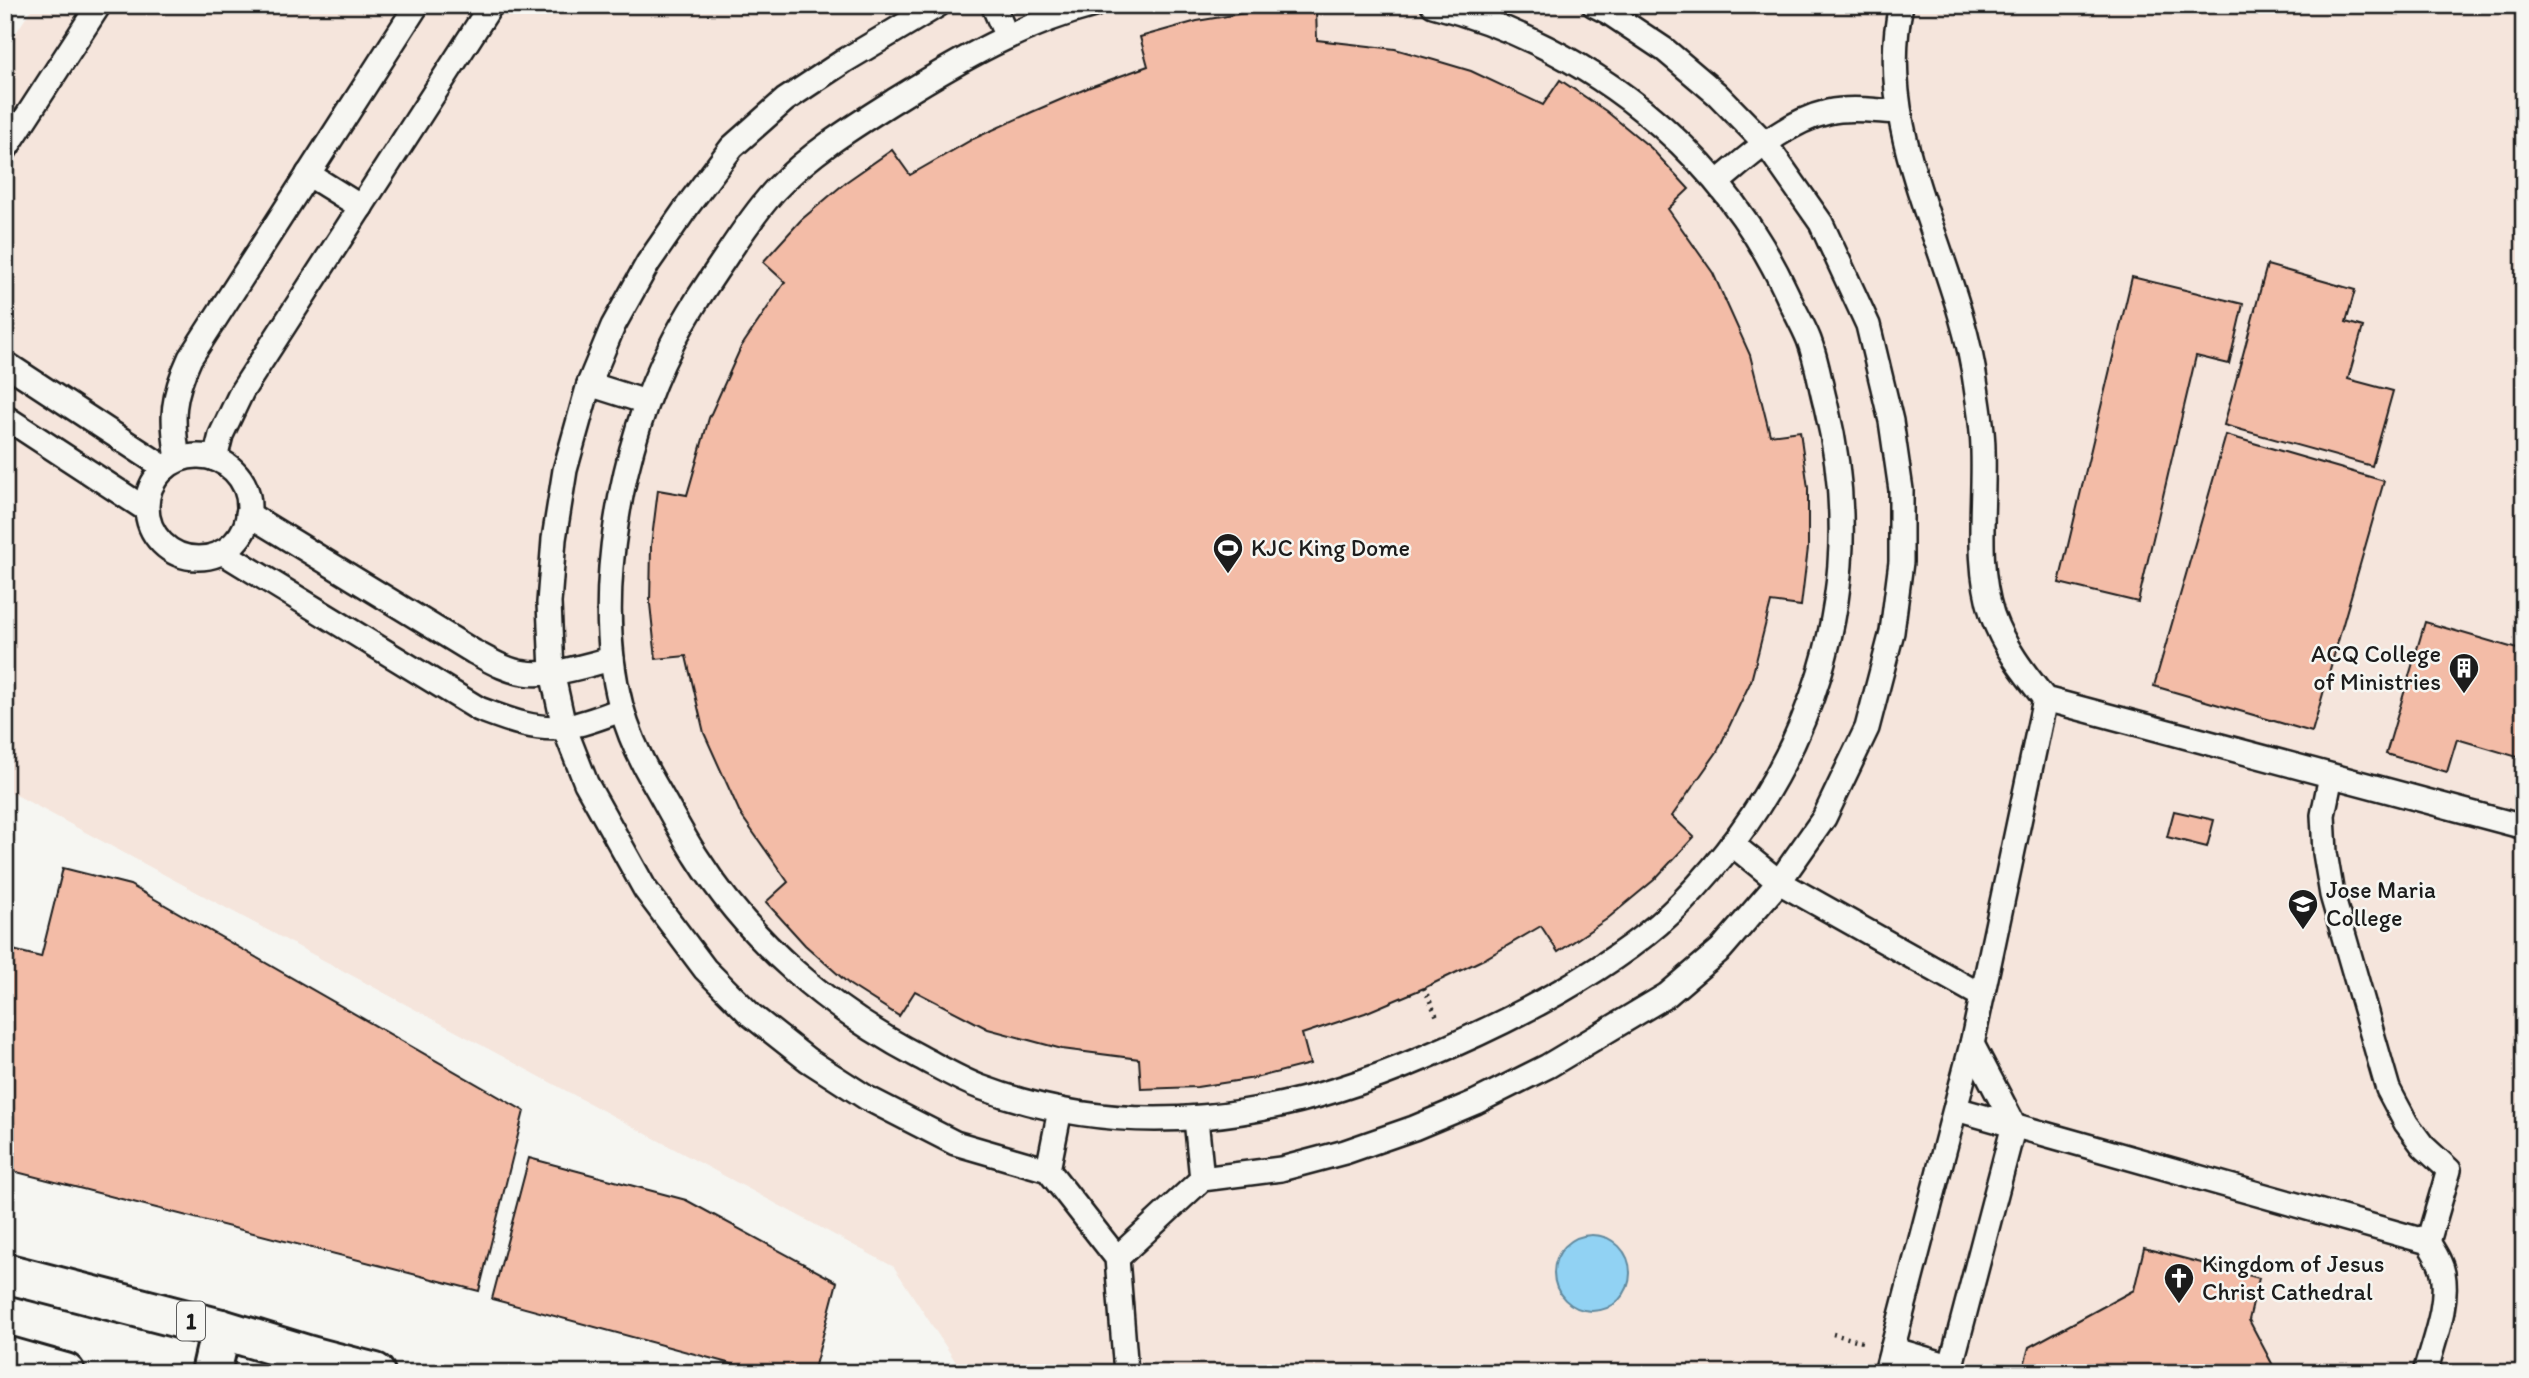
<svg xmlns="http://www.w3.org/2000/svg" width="2529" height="1378" font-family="Itim,sans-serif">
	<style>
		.built { fill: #f5e5dc }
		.water { fill: #91d2f3; stroke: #62899d; stroke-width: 2 }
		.building { fill: #f3bca7; stroke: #1c1c1c; stroke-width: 2 }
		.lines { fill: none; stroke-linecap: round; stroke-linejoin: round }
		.lane-casing { stroke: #1c1c1c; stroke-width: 28 }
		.street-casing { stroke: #1c1c1c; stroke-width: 44 }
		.highway-casing { stroke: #1c1c1c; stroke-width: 44 }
		.path { stroke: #1c1c1c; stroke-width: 4.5; stroke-dasharray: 2 5; stroke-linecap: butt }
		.lane { stroke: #f6f6f2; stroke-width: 23 }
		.street { stroke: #f6f6f2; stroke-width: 38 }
		.highway { stroke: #f6f6f2; stroke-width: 38 }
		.labels { text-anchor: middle; stroke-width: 5; stroke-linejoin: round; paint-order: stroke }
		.shield { fill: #f6f6f2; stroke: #5d5d5c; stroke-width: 2 }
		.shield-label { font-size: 23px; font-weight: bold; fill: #1c1c1c }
		.poi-label { font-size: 24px; fill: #1c1c1c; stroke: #f6f6f2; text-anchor: start }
	</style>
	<rect width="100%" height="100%" fill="#f6f6f2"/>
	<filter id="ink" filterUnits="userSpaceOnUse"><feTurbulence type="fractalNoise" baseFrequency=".0143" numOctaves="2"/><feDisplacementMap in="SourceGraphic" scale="14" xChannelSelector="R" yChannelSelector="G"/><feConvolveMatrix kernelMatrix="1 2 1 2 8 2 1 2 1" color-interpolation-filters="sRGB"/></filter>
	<g filter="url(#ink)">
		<polygon class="built" points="34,5 2524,5 2524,1373 963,1373 894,1267 5,789 5,50"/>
		<circle class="water" cx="1592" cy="1273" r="38"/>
		<g class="building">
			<polygon points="1316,10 1317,40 1395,49 1434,60 1471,71 1543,105 1560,80 1606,111 1651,148 1689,189 1668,209 1713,273 1750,355 1770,435 1800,431 1808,488 1808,548 1801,606 1771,602 1751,681 1717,752 1672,816 1694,837 1654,880 1607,919 1558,952 1541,926 1486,958 1424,988 1365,1013 1302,1034 1310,1064 1255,1078 1197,1087 1141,1089 1139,1059 1062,1049 988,1029 915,991 899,1016 850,985 805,945 766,902 788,882 741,815 704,733 686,656 656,659 650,604 651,546 658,490 687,495 709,418 741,347 785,282 763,262 801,220 846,182 892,150 910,175 973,139 1032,112 1090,87 1148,66 1140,37 1197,21 1257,11"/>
			<polygon points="2267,265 2355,290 2346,322 2363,327 2348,379 2393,391 2372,466 2224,425"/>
			<polygon points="2132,277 2243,304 2229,364 2196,356 2138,602 2059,583"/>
			<polygon points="2226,435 2384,481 2312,732 2154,686"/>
			<polygon points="2425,622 2524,651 2524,759 2457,739 2447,772 2386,754"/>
			<polygon points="2174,811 2214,820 2207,847 2167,837"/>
			<polygon points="63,868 130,885 524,1111 479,1291 5,1169 5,948 41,957"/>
			<polygon points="529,1158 686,1200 837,1282 813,1373 765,1373 492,1299"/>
			<polygon points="2144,1248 2259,1278 2249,1320 2277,1373 2022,1373 2029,1347 2134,1290"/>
		</g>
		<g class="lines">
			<g class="lane-casing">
				<g id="lane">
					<polyline points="938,5 844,61 785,100 732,147 689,204 648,263 613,326 589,384 565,470 554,539 549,603 552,672 564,727 586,783 645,889 705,969 751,1015 808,1060 867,1098 955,1143 1048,1170 1117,1258 1126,1373"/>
					<polyline points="993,5 1007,37"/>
					<path d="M1094,5c-70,18 -136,56 -197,94 -43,27 -87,54 -122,91 -18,20 -35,45 -50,68 -19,28 -38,56 -53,86 -51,98 -80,254 -51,362 7,26 19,53 33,77 14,24 27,50 42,73 54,86 134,154 224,201 19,10 39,22 60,30 150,57 300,32 443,-29 84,-35 196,-91 259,-156 131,-135 189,-312 144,-496 -6,-22 -9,-45 -17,-66 -6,-15 -15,-30 -22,-46 -66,-144 -200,-249 -354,-289"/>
					<path d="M1901,5c-29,132 59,254 75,382 3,21 7,42 7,63 2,55 -8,111 9,164 11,32 32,59 53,85l479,128"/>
					<polyline points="5,150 99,5"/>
					<polyline points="308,174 361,207"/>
					<path d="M1718,182c33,-27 67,-60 110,-70 22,-5 47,-1 70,0"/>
					<polyline points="5,363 165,468"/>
					<polyline points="589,384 646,402"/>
					<polyline points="5,417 147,510"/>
					<circle cx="198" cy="507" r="51"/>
					<path d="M178,459c-7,-42 -6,-62 12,-101l227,-353"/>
					<polyline points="215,459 221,435 242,391 491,5"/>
					<path d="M248,514l226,138c15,8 33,19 51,21 28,4 60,-8 87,-14"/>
					<path d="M222,552l257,157c27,10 56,22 85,18 19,-2 39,-11 57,-17"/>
					<polyline points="2331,776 2323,815 2325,853 2332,895 2388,1089 2406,1123 2423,1146 2449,1170 2428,1242"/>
					<polyline points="1732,844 1779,882 1982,996"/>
					<path d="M1956,1109l472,133c6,10 13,20 15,31 6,32 -10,69 -18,100"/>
					<polyline points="1196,1119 1202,1179"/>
					<polyline points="1048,1170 1060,1110"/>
					<polyline points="1117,1258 1202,1179 1281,1169 1345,1152 1414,1128 1476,1102 1548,1066 1667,995 1721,949 1779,882 1824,818 1867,728 1892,632 1901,562 1901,490 1891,421 1868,325 1821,223 1765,143 1717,94 1665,50 1608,12 1594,5"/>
					<polyline points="1892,1349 1950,1366"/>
					<polyline points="1886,1373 1972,1044 2045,699"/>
					<polyline points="1949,1373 2014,1125 1972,1044"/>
				</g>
			</g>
			<g class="street-casing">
				<polyline id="street" points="211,1373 221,1329"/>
			</g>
			<g class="highway-casing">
				<g id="highway">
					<polyline points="5,1273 221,1329 310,1356 375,1373"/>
					<polyline points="5,1356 65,1373"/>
				</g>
			</g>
			<g class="path">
				<polyline points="1424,988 1438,1019"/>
				<polyline points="1833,1334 1863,1342"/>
			</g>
			<use href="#lane" class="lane"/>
			<use href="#street" class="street"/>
			<use href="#highway" class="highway"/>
		</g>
	</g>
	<defs>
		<g id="stadium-pin" transform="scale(1.575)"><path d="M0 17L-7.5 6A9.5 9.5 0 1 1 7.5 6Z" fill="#1c1c1c" stroke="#f6f6f2"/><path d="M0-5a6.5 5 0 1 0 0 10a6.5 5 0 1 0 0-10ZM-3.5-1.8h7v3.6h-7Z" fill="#fff"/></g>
		<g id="building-pin" transform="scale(1.575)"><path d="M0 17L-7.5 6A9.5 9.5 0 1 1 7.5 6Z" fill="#1c1c1c" stroke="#f6f6f2"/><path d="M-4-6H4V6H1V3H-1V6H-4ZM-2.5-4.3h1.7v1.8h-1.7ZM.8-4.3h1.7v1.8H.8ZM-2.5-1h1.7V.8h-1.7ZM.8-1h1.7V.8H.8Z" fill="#fff"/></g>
		<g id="university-pin" transform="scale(1.575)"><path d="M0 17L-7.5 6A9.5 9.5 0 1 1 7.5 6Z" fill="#1c1c1c" stroke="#f6f6f2"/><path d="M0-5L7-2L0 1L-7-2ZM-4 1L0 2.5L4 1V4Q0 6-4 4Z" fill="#fff"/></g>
		<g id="church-pin" transform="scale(1.575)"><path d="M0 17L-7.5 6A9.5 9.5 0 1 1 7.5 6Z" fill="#1c1c1c" stroke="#f6f6f2"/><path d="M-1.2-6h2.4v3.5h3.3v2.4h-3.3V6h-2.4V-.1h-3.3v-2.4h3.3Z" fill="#fff"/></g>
	</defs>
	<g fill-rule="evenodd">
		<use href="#stadium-pin" x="1228" y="548"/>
		<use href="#building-pin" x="2464" y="668"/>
		<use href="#university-pin" x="2303" y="904"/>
		<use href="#church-pin" x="2179" y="1278"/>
	</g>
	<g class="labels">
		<rect class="shield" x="177" y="1301.5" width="28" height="39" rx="5"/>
		<g class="shield-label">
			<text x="191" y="1329">1</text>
		</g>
		<g class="poi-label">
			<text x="1251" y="556">KJC King Dome</text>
			<text x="2441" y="662" text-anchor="end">ACQ College<tspan x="2441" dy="28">of Ministries</tspan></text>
			<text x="2326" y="898">Jose Maria<tspan x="2326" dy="28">College</tspan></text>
			<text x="2202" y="1272">Kingdom of Jesus<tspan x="2202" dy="28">Christ Cathedral</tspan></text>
		</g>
	</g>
	<rect width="2529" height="1378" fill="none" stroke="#f6f6f2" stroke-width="28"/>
	<rect x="14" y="14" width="2501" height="1350" fill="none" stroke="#1c1c1c" stroke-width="2.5" filter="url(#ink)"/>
</svg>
